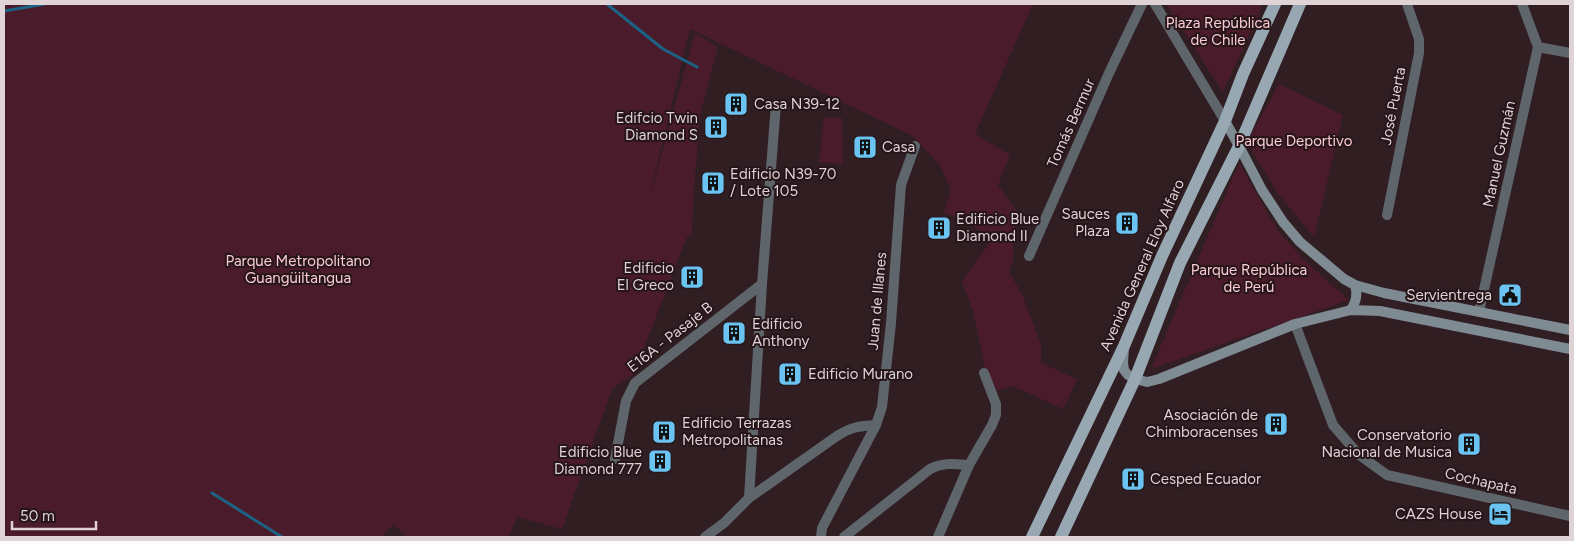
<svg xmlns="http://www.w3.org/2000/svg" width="1574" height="541" font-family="Figtree,sans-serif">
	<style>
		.green { fill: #4a1c2b }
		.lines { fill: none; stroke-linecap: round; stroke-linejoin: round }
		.stream { stroke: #1c6284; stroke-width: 3 }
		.street { stroke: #5e666b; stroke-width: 10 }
		.secondary { stroke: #7e8b93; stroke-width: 10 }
		.primary { stroke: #97a8b3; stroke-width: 12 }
		.labels { text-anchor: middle; stroke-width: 4; stroke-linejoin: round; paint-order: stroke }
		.park-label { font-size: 15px; fill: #facbd6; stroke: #261519 }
		.poi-label { font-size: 15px; fill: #dfd3d6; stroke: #261519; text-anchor: start }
		.street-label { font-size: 15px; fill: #dfd3d6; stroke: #261519 }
	</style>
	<rect width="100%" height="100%" fill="#301e23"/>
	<g class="green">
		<polygon points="4,4 1033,4 975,134 1010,155 998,185 1018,213 1013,238 1013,260 1009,272 1022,294 1041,344 1041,363 1077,379 1063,409 1013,386 997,391 985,368 974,315 962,281 994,237 944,212 951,189 941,167 913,136 690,29 648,203 695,33 718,47 700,114 693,202 692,233 686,239 634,374 612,389 562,529 517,517 509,537 407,537 394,524 381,537 4,537"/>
		<polygon points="1166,4 1263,4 1223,92"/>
		<polygon points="1279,84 1343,115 1314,237 1278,194 1247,142"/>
		<polygon points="824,118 842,118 843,164 819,162"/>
		<polygon points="1239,163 1278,231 1307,263 1349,300 1151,369"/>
	</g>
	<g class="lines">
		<g class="stream">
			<polyline points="607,4 663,49 697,67"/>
			<polyline points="4,11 45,4"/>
			<polyline points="212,493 282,537"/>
		</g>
		<g class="street">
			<polyline points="1155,4 1225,121"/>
			<polyline points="1538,47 1570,53"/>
			<polyline points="1387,215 1419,53 1419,39 1407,4"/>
			<polyline points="1029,256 1109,73 1142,4"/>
			<polyline points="1479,312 1538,47 1522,4"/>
			<polyline points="1295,324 1333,425 1358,454 1387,475 1570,516"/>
			<polyline points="615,459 626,401 635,383 762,284"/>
			<polyline points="749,498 762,284 776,104"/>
			<path d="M705,537l19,-14 25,-25 88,-62c14,-9 22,-10 39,-11"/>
			<polyline points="821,537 822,528 876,425 882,407 891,323 901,185 915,146"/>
			<path d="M844,537l86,-68c13,-7 25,-5 39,-4"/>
			<polyline points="938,537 969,465 992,425 996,415 996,404 984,373"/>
		</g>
		<g class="secondary">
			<polyline points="1225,121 1239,146 1262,190 1283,222 1300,242 1344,279 1355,285 1384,293 1570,330"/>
			<path d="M1351,310c5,-9 7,-15 4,-25"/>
			<polyline points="1124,348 1123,363 1124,370 1128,375 1135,379 1147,382 1159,379 1295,324 1351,310 1380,311 1570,349"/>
		</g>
		<g class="primary">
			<polyline points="1032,537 1124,346 1162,256 1225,121 1243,74 1275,4"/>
			<polyline points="1061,537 1135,379 1180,263 1239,146 1300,4"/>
		</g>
	</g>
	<defs>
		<g id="building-square" transform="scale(1.25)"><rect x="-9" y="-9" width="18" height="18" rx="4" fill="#6bc3f2" stroke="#261519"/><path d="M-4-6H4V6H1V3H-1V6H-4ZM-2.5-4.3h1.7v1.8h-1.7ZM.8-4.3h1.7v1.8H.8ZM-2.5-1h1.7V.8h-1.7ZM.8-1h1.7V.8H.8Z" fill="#111"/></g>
		<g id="civic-square" transform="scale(1.25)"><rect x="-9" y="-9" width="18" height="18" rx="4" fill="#6bc3f2" stroke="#261519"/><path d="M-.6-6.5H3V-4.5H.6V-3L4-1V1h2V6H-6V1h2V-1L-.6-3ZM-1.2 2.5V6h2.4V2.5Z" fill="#111"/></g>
		<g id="hotel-square" transform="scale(1.25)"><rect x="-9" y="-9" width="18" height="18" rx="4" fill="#6bc3f2" stroke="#261519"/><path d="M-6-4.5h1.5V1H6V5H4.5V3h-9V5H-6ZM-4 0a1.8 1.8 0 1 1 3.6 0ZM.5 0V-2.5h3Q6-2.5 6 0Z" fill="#111"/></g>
	</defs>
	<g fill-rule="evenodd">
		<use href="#building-square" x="736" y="104"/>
		<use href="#building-square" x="716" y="127"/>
		<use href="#building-square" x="865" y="147"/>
		<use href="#building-square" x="713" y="183"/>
		<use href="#building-square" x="1127" y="223"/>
		<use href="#building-square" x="939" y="228"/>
		<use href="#building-square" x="692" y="277"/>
		<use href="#civic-square" x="1510" y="295"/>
		<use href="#building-square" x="734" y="333"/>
		<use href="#building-square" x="790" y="374"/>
		<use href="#building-square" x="1276" y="424"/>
		<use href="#building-square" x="664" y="432"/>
		<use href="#building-square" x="1469" y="444"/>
		<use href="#building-square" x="660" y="461"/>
		<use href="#building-square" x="1133" y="479"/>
		<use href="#hotel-square" x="1500" y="514"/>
	</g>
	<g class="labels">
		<g class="park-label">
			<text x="1218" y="28">Plaza República<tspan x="1218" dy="17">de Chile</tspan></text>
			<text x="1294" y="146">Parque Deportivo</text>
			<text x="298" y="266">Parque Metropolitano<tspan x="298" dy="17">Guangüiltangua</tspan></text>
			<text x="1249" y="275">Parque República<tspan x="1249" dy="17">de Perú</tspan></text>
		</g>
		<g class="poi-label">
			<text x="754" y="109">Casa N39-12</text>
			<text x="698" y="123" text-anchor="end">Edifcio Twin<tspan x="698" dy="17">Diamond S</tspan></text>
			<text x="882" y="152">Casa</text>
			<text x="730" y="179">Edificio N39-70<tspan x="730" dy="17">/ Lote 105</tspan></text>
			<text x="1110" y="219" text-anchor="end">Sauces<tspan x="1110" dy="17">Plaza</tspan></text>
			<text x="956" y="224">Edificio Blue<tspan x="956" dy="17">Diamond II</tspan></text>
			<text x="674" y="273" text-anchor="end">Edificio<tspan x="674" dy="17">El Greco</tspan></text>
			<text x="1492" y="300" text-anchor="end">Servientrega</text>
			<text x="752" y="329">Edificio<tspan x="752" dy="17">Anthony</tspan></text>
			<text x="808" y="379">Edificio Murano</text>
			<text x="1258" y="420" text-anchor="end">Asociación de<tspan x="1258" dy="17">Chimboracenses</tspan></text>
			<text x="682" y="428">Edificio Terrazas<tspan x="682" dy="17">Metropolitanas</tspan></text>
			<text x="1452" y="440" text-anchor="end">Conservatorio<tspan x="1452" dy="17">Nacional de Musica</tspan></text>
			<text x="642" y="457" text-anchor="end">Edificio Blue<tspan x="642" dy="17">Diamond 777</tspan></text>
			<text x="1150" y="484">Cesped Ecuador</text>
			<text x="1482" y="519" text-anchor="end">CAZS House</text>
		</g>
		<g class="street-label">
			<text transform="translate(1393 106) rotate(-79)" y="5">José Puerta</text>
			<text transform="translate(1071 123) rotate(-66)" y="5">Tomás Bermur</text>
			<text transform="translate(1499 154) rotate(-78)" y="5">Manuel Guzmán</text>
			<text transform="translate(1142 265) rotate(-66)" y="5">Avenida General Eloy Alfaro</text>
			<text transform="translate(877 301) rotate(-85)" y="5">Juan de Illanes</text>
			<text transform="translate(670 337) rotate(-38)" y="5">E16A - Pasaje B</text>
			<text transform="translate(1481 481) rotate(13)" y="5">Cochapata</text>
		</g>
	</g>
	<rect width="1574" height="541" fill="none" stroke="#dfd3d6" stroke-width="10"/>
	<path d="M12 521v8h84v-8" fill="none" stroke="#dfd3d6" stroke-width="2.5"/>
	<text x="20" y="521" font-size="15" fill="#dfd3d6" stroke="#261519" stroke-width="4" paint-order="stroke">50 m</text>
</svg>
